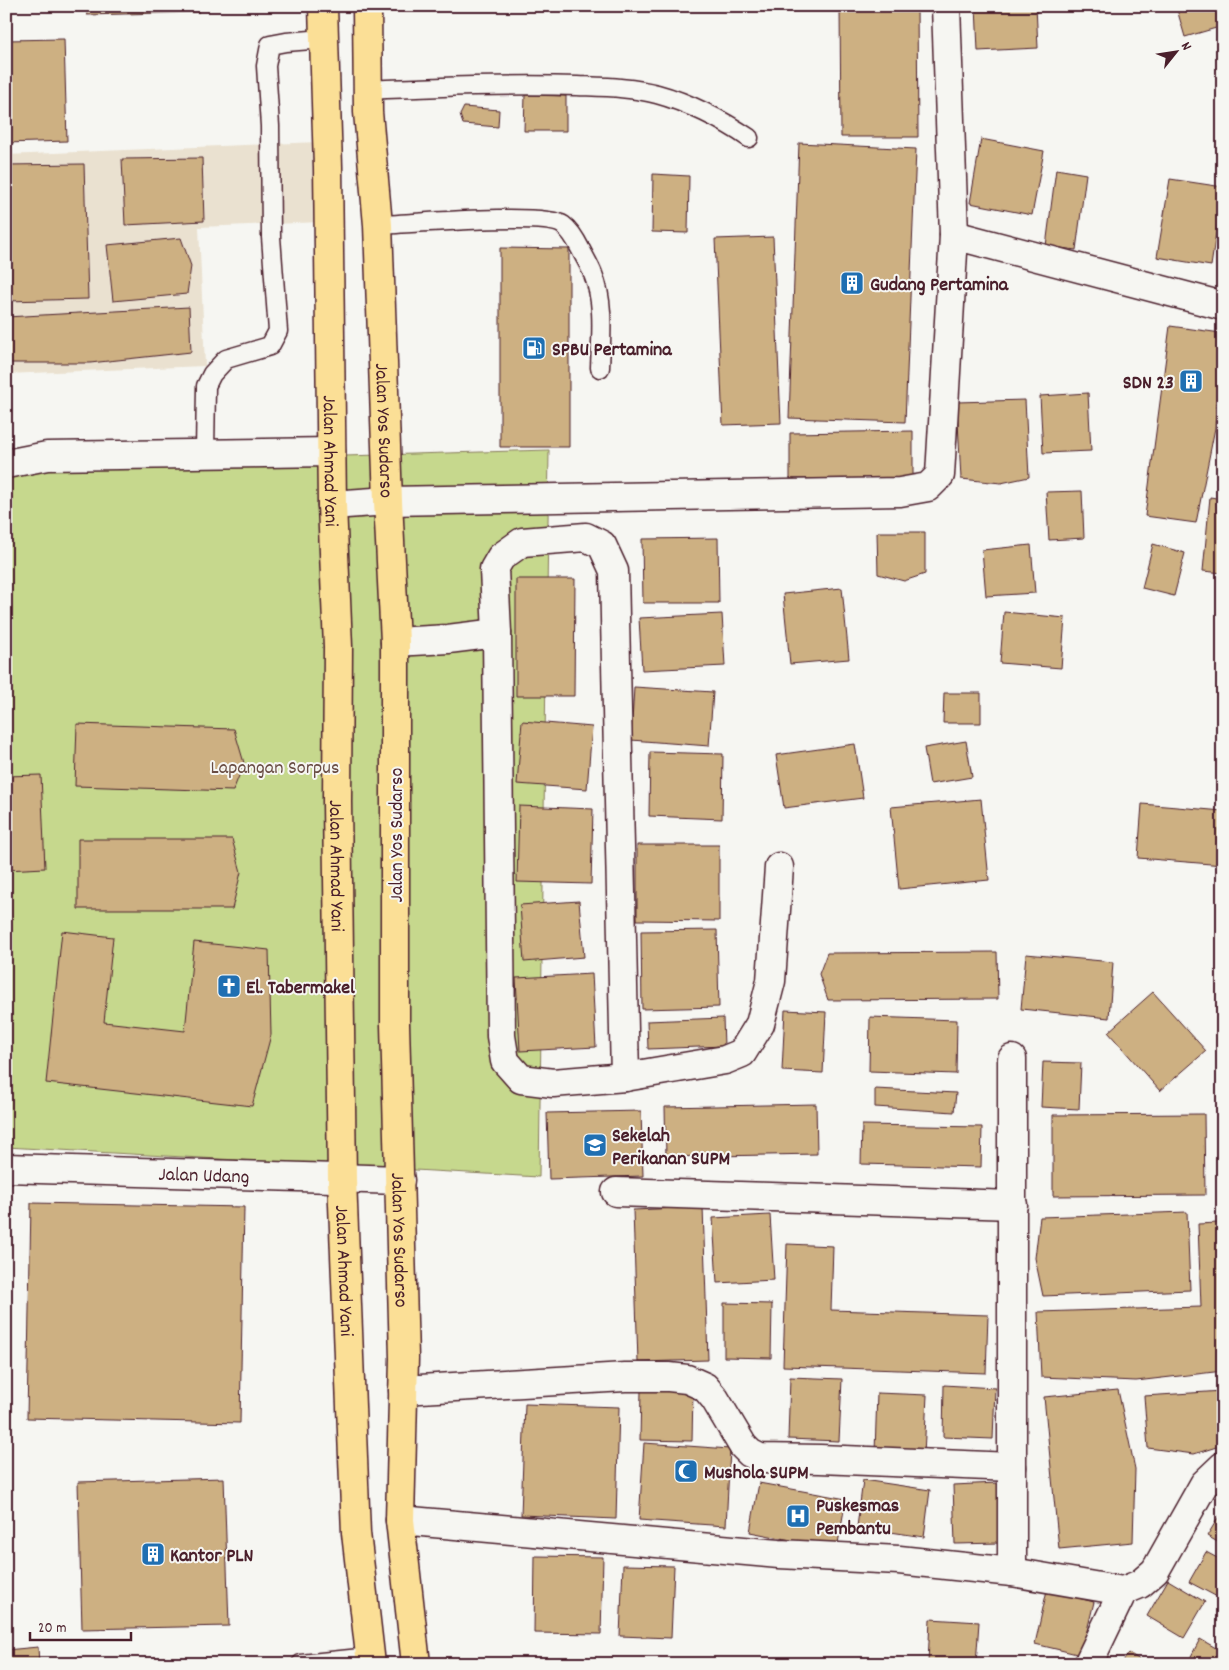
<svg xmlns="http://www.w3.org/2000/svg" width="1229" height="1670" font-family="Dekko,sans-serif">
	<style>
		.built { fill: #eae1d0; fill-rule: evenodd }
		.green { fill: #c6d88d; stroke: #887c5c }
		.building { fill: #cdb082; stroke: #4a1f2b }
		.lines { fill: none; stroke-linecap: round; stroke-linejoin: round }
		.service-casing { stroke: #4a1f2b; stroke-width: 21 }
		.minor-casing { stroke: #4a1f2b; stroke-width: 31 }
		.trunk-casing { stroke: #4a1f2b; stroke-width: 31 }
		.service { stroke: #f6f6f2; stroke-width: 18 }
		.minor { stroke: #f6f6f2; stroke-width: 28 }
		.trunk { stroke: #fbdf96; stroke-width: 28 }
		.labels { text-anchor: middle; stroke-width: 4; stroke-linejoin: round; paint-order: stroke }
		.poi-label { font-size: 20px; font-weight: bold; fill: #4a1f2b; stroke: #f6f6f2; text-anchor: start }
		.street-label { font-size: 20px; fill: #4a1f2b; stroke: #f6f6f2 }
		.park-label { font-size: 20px; fill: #694d44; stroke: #f6f6f2 }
	</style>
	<rect width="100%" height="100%" fill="#f6f6f2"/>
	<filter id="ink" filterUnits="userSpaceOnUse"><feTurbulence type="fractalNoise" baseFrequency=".02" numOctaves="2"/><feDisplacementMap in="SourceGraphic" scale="10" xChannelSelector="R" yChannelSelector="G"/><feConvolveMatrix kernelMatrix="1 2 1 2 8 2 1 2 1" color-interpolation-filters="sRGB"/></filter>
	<g filter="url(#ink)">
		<path class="built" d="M318,142l4,80 -123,5 6,139 -199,8v-11h84l101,-11 -2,-44 -183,9v-16l82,-2 -4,-135 -78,1v-10zM202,158l2,63 -79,3 -3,-65zM181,238l10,28 -4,28 -74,7 -6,-56z"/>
		<polygon class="green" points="549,450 539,1177 6,1147 6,466"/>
		<g class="building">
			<polygon points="86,6 199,6 199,12 87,15"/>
			<polygon points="840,6 917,6 918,137 841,137"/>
			<polygon points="976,6 1036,6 1038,48 978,51"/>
			<polygon points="1176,6 1223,6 1223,26 1185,37"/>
			<polygon points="64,39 67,141 6,143 6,40"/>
			<polygon points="525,95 566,96 566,131 524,131"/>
			<polygon points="464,107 499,110 498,127 463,124 460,115"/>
			<polygon points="981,139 1044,151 1032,215 970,203"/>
			<polygon points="799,143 916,149 905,422 789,418"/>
			<polygon points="202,158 204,221 125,225 122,159"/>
			<polygon points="84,164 88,299 6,301 6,165"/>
			<polygon points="1056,169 1086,174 1076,250 1046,246"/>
			<polygon points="653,174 689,176 688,233 652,232"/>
			<polygon points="1170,179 1223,187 1211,266 1157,257"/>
			<polygon points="773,237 781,423 723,425 715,239"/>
			<polygon points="181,238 191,266 187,294 113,301 107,245"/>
			<polygon points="500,248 569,249 569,447 500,447"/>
			<polygon points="189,307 191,352 90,363 6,363 6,317"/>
			<polygon points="1170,326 1221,333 1215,428 1196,523 1145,516"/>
			<polygon points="1088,393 1091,451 1043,453 1040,396"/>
			<polygon points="1025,400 1029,477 1001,483 961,479 957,402"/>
			<polygon points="913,431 913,478 790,479 790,433"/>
			<polygon points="1082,491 1084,538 1049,540 1046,492"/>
			<polygon points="1210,497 1223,499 1223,573 1203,571"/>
			<polygon points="877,532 925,532 925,574 904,581 878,574"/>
			<polygon points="718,538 719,603 643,603 642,539"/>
			<polygon points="1153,544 1185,553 1174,596 1142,588"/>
			<polygon points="1031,545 1035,593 986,596 982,550"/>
			<polygon points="516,579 575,579 574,696 516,696"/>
			<polygon points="842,588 849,659 790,664 783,594"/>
			<polygon points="1004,612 1065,618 1061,668 1000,663"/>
			<polygon points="722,614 725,666 642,670 639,618"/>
			<polygon points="634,687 713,692 709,746 631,740"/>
			<polygon points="944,693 981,693 981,723 943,723"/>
			<polygon points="522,721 592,727 587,789 517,784"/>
			<polygon points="77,724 234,729 244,763 233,791 75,786"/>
			<polygon points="966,741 972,777 930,784 924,748"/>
			<polygon points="855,744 863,798 784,808 776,755"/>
			<polygon points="650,752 723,754 722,819 649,816"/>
			<polygon points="41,775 45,868 6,870 6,776"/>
			<polygon points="981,799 989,880 899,889 891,807"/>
			<polygon points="1142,804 1223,811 1223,865 1138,858"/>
			<polygon points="519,806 593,809 591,884 517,882"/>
			<polygon points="78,839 232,839 241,872 232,909 78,909"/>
			<polygon points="637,845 719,845 719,921 637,920"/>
			<polygon points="579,901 584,957 524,962 520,905"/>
			<polygon points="717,930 719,1007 642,1009 641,931"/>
			<polygon points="62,931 113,937 104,1022 185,1031 194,942 269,950 271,1035 252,1106 46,1083"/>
			<polygon points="997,952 998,999 828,1000 819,974 827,953"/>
			<polygon points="1026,954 1113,962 1109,1018 1021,1009"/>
			<polygon points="592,974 596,1047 520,1051 516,978"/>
			<polygon points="1153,992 1206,1051 1160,1091 1108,1032"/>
			<polygon points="785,1010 826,1012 823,1073 782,1071"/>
			<polygon points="870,1017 957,1020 956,1074 869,1071"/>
			<polygon points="723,1018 724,1046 648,1049 647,1021"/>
			<polygon points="1043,1062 1081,1063 1079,1109 1041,1107"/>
			<polygon points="875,1089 956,1093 954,1112 875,1107"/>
			<polygon points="816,1104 817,1154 666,1157 665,1107"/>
			<polygon points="641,1111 643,1176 549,1179 547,1113"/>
			<polygon points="1204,1114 1205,1195 1053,1196 1053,1115"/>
			<polygon points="862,1125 982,1127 981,1167 861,1164"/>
			<polygon points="31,1203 244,1207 240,1423 27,1418"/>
			<polygon points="703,1207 708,1360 638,1362 633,1210"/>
			<polygon points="1187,1212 1190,1290 1043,1296 1035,1258 1040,1217"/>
			<polygon points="770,1215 774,1280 717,1283 713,1218"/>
			<polygon points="1218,1223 1223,1371 1136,1381 1041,1377 1038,1312 1201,1307 1198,1224"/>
			<polygon points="787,1244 833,1246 831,1310 988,1315 986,1373 783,1366"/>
			<polygon points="724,1303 772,1304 771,1358 724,1357"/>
			<polygon points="790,1377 842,1379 839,1441 788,1439"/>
			<polygon points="944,1385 995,1388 993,1439 943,1437"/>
			<polygon points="641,1390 693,1391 692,1441 640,1440"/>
			<polygon points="1118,1390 1135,1469 1133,1542 1059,1549 1044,1397"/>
			<polygon points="1223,1391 1223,1445 1194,1454 1148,1448 1144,1396"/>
			<polygon points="877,1393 927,1395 924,1455 875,1452"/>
			<polygon points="525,1404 619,1407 616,1519 521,1515"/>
			<polygon points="644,1443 730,1449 726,1526 639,1520"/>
			<polygon points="224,1478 229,1626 82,1629 78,1482"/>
			<polygon points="863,1480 930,1490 924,1537 857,1527"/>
			<polygon points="759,1483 846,1499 837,1549 750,1532"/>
			<polygon points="998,1483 1000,1543 955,1544 953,1485"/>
			<polygon points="1223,1510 1223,1545 1207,1536"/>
			<polygon points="1206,1552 1223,1561 1223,1600 1189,1582"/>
			<polygon points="535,1556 603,1557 601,1634 534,1633"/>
			<polygon points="623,1565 674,1566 671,1638 620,1636"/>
			<polygon points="1168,1580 1205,1602 1184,1638 1147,1616"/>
			<polygon points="1047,1590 1094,1602 1081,1655 1035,1644"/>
			<polygon points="930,1619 979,1622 976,1664 928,1664"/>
			<polygon points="1200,1639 1223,1652 1223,1664 1187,1664"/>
			<polygon points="38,1647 39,1664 6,1664 6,1650"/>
			<polygon points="1129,1653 1146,1664 1121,1664"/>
		</g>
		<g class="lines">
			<g class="service-casing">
				<g id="service">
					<path d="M368,90c70,-3 139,-6 209,-4 26,1 54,1 80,8 30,8 66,26 92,44"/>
					<path d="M378,225c30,-1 167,-13 185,0 7,5 14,17 18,25 4,8 9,16 12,24 12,29 8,63 7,94"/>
					<polyline points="205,453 206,386 212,374 226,359 270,346 278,331 271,237 270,126 266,66 270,45 286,42 324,39"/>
					<polyline points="301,1664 370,1657"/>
				</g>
			</g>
			<g class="minor-casing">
				<g id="minor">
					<polyline points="954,235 1223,306"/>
					<polyline points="6,464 47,456 331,452"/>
					<polyline points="332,505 388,501 900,492 928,487 940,475 954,235 946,6"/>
					<polyline points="497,633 501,1036 505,1061 521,1079 553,1083 625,1077 725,1060 742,1053 760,1024 771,981 779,867"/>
					<polyline points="395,642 448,639 497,633 494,569 501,557 522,542 586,537 602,545 614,571 625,1077"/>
					<path id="s1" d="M6,1168l394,12"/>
					<polyline points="616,1192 1013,1205"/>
					<polyline points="403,1390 625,1377 669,1377 687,1379 705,1387 715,1399 743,1446 750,1453 760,1458 820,1459 1012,1467"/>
					<polyline points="400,1520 779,1554 899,1560 1012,1572 1123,1591 1140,1584 1155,1571 1204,1484 1223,1466"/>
					<polyline points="1012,1572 1012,1059"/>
					<polyline points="1088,1664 1123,1591"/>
				</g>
			</g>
			<g class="trunk-casing">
				<g id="trunk">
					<path id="s2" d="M323,6l5,161 4,338 6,142 -1,155 5,377 14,354 15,131"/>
					<path id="s3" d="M367,6l1,106 10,113 10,276 7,141v382l9,334 -4,162 16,144"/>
				</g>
			</g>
			<use href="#service" class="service"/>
			<use href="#minor" class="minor"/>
			<use href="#trunk" class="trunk"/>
		</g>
	</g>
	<defs>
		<g id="building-square" transform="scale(1.25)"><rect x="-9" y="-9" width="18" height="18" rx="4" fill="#1f6fb2" stroke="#f6f6f2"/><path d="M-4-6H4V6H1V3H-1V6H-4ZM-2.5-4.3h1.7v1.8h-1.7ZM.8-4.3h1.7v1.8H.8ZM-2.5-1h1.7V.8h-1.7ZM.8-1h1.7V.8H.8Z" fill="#fff"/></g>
		<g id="fuel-square" transform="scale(1.25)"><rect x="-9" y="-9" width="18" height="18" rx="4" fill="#1f6fb2" stroke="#f6f6f2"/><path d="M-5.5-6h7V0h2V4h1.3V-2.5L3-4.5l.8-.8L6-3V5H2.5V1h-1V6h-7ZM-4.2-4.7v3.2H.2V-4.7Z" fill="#fff"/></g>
		<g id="church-square" transform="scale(1.25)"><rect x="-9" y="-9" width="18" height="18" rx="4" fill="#1f6fb2" stroke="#f6f6f2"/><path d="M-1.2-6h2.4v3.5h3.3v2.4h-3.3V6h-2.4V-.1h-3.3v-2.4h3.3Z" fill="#fff"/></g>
		<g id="school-square" transform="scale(1.25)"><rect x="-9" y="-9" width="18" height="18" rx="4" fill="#1f6fb2" stroke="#f6f6f2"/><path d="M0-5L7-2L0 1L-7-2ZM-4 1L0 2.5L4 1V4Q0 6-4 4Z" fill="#fff"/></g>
		<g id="mosque-square" transform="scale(1.25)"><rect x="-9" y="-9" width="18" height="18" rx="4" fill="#1f6fb2" stroke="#f6f6f2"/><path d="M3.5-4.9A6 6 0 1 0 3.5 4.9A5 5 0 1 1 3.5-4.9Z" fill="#fff"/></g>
		<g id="hospital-square" transform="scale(1.25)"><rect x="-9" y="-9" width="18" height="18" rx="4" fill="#1f6fb2" stroke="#f6f6f2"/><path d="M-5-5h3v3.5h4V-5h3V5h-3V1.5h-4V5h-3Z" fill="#fff"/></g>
	</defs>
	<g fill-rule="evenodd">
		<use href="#building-square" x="852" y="283"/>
		<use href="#fuel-square" x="534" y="348"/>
		<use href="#building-square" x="1191" y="381"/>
		<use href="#church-square" x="229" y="986"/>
		<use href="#school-square" x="595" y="1145"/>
		<use href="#mosque-square" x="686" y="1471"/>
		<use href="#hospital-square" x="798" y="1516"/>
		<use href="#building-square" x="153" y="1554"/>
	</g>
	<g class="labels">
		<g class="poi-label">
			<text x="870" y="290">Gudang Pertamina</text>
			<text x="552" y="355">SPBU Pertamina</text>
			<text x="1174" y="388" text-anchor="end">SDN 23</text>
			<text x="246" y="993">El. Tabermakel</text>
			<text x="612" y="1141">Sekelah<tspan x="612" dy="23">Perikanan SUPM</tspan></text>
			<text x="704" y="1478">Mushola SUPM</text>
			<text x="816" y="1511">Puskesmas<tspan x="816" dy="23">Pembantu</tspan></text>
			<text x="170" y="1561">Kantor PLN</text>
		</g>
		<g class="street-label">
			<text dy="7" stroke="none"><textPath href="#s3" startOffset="425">Jalan Yos Sudarso</textPath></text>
			<text dy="7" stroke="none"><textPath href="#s2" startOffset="455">Jalan Ahmad Yani</textPath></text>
			<text transform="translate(395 835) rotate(-90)" y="7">Jalan Yos Sudarso</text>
			<text dy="7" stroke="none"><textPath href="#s2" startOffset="860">Jalan Ahmad Yani</textPath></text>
			<text dy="7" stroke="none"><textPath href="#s1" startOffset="198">Jalan Udang</textPath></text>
			<text dy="7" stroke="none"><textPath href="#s3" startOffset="1235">Jalan Yos Sudarso</textPath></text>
			<text dy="7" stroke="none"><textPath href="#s2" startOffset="1265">Jalan Ahmad Yani</textPath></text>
		</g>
		<g class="park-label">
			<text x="275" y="773">Lapangan Sorpus</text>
		</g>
	</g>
	<rect width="1229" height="1670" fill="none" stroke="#f6f6f2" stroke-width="25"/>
	<rect x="12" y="12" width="1204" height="1645" fill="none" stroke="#4a1f2b" stroke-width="2" filter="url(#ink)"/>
	<g transform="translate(1176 52) rotate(60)" stroke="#f6f6f2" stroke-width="4" paint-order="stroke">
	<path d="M0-4L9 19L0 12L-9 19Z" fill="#4a1f2b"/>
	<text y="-8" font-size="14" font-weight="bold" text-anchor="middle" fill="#4a1f2b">N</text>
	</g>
	<path d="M30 1632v8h101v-8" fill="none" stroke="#4a1f2b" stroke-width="2.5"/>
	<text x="38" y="1632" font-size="15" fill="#4a1f2b" stroke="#f6f6f2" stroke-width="4" paint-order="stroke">20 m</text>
</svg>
